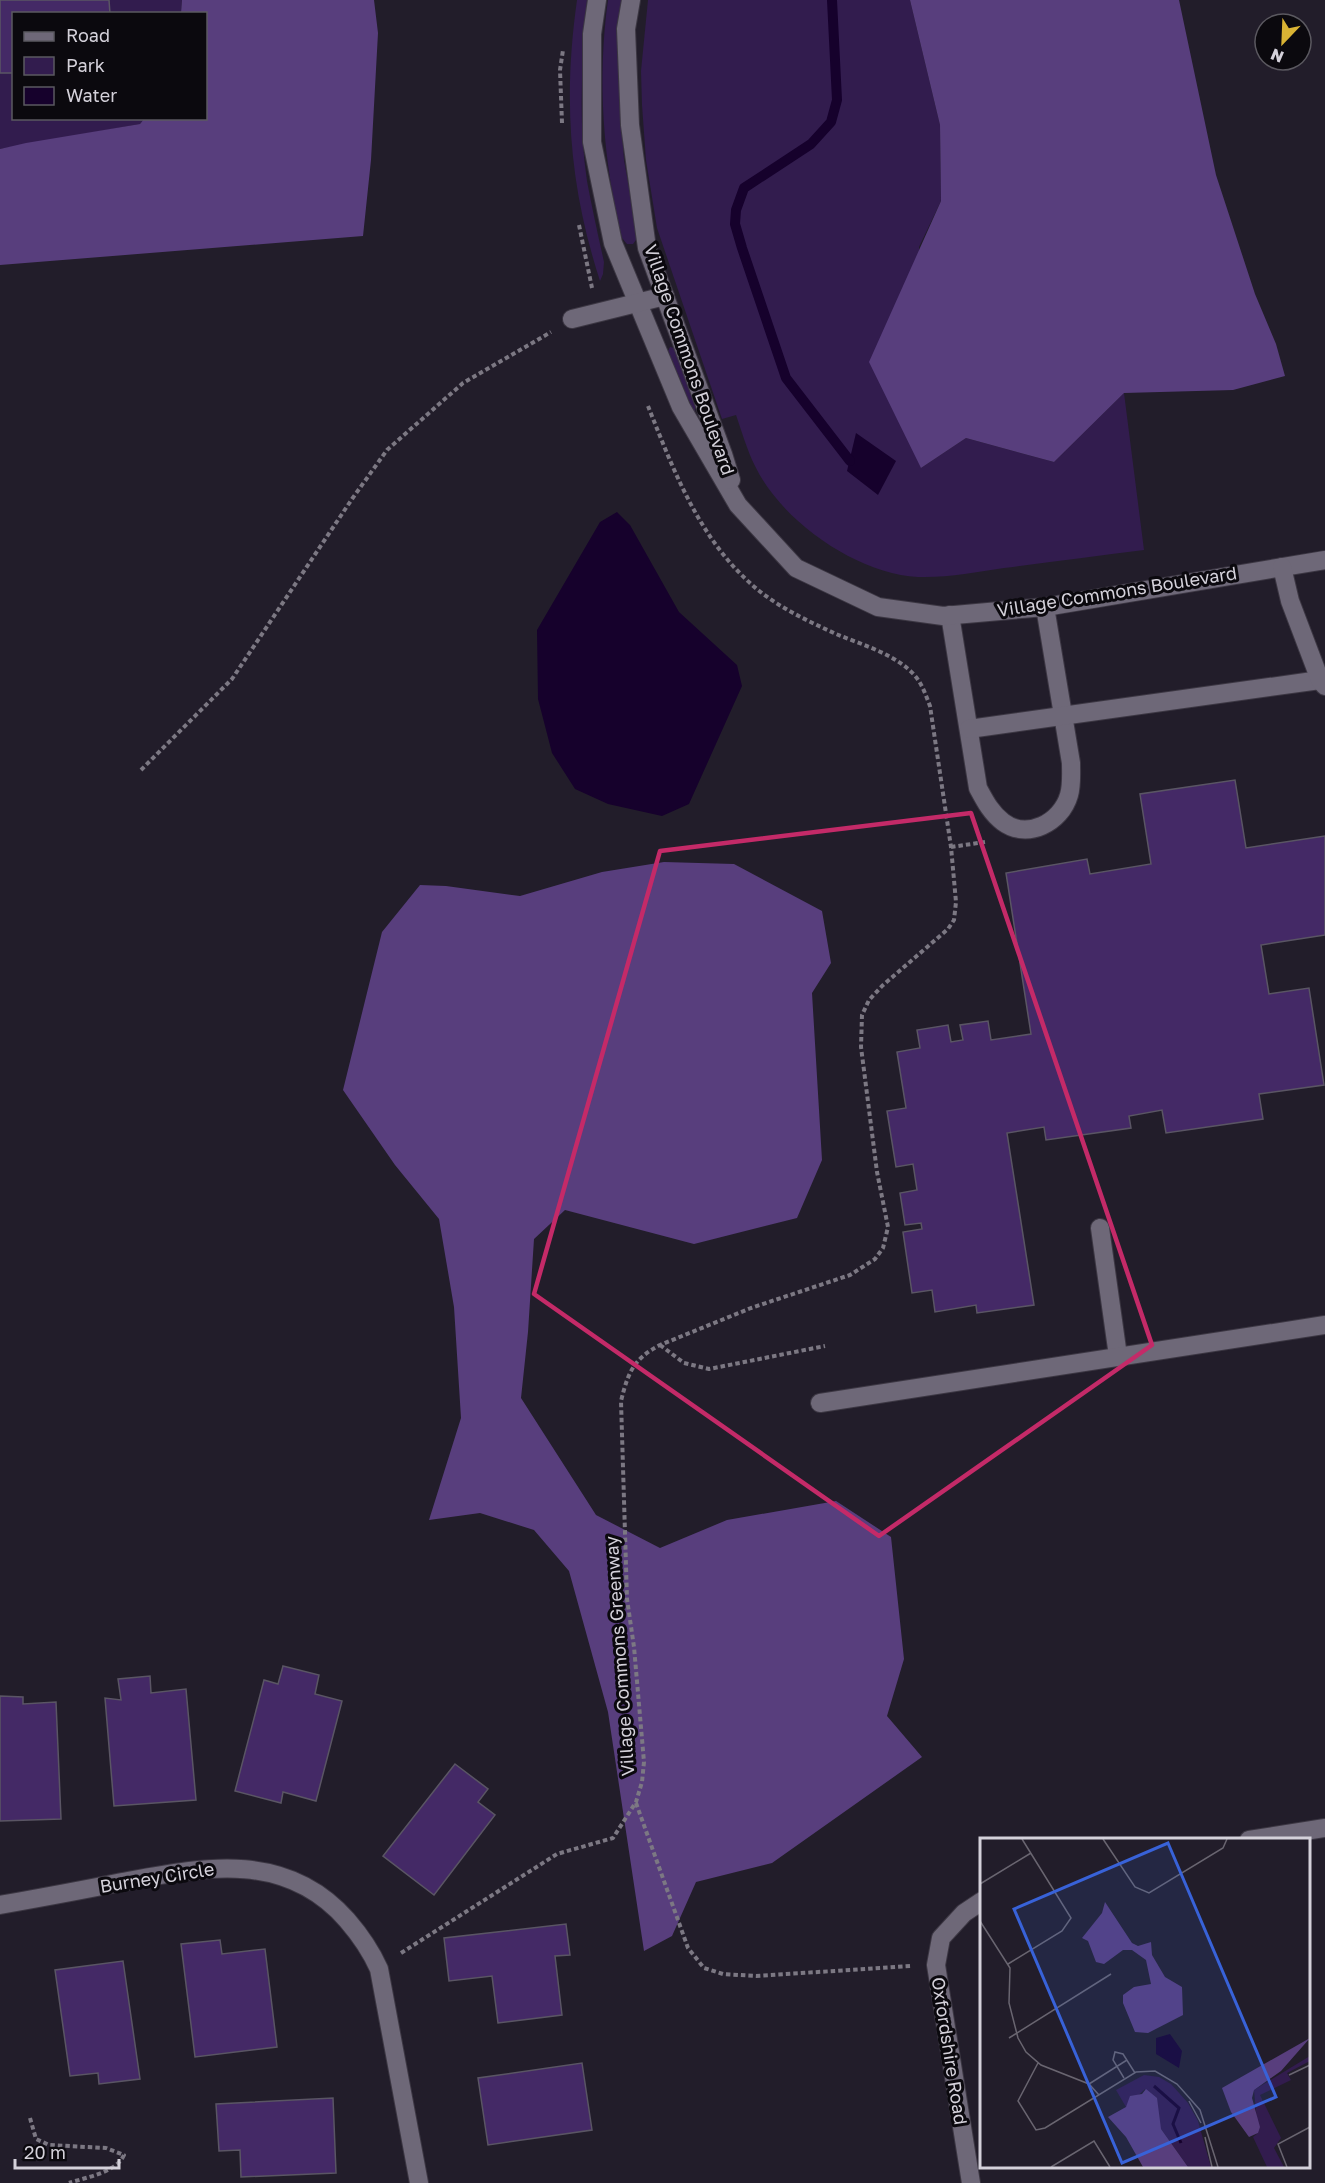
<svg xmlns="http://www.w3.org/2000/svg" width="1325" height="2183" font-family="'Golos Text',sans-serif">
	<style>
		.green { fill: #321c4e }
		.forest { fill: #583e7d }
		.water { fill: #16012c }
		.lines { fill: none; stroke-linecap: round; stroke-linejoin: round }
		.stream { stroke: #16012c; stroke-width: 10 }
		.building { fill: #442966; stroke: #5a5564; stroke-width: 1.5 }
		.lane-casing { stroke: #3c3743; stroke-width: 20 }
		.street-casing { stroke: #3c3743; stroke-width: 20 }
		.path { stroke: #7c7883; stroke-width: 4; stroke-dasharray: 4.5 3; stroke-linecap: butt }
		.lane { stroke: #6e6878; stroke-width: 18 }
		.street { stroke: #6e6878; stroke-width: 18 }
		.marked { fill: none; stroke: #c42a68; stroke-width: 4.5; stroke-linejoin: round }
		.labels { text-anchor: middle; stroke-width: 6; stroke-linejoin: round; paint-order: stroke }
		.street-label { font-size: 18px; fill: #d4d1da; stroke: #0b090e }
		.inset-river { fill: none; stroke: #16012c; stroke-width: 3 }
		.inset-road { fill: none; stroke: #696570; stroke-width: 1.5 }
		.view { fill: #3862d8; fill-opacity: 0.15; stroke: #3862d8; stroke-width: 3 }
		.inset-edge { fill: none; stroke: #d4d1da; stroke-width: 3 }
	</style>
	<rect width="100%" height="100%" fill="#221d2a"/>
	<g class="green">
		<polygon points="109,0 182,0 181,13 110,13"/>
		<path d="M577,0h10c-5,60 -9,121 0,181 5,27 11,54 17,81l-1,12 -3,7c-31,-96 -37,-182 -23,-281z"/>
		<path d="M608,0h18l-6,106 4,54 14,77 -5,7h-6l-5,-6c-19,-77 -25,-159 -14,-238z"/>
		<path d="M648,0h262l30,125 1,76 -22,46 2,221 45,-30 88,24 70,-69 20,157c-47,6 -93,12 -140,18 -28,4 -57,10 -86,9 -61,-3 -137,-56 -163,-111 -8,-16 -13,-34 -19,-51l-14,4 -65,-191 -11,-68 -4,-55 -1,-34z"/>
		<polygon points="0,73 13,73 14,118 144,119 140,124 0,149"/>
		<polygon points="670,347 675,348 695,406 695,412 691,406 668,351"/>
	</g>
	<g class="forest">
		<polygon points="182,0 374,0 378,33 371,160 363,236 0,265 0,149 26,143 140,124 144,119 206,118 206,14 181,13"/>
		<polygon points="910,0 1179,0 1216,175 1255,294 1276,344 1285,376 1233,390 1124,393 1054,462 966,438 921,468 869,362 941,201 940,125"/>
		<polygon points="664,862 734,864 822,911 831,963 812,993 822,1160 797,1218 694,1244 565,1210 534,1239 528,1332 521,1398 596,1515 660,1548 727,1520 836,1501 891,1537 904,1659 887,1716 922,1757 772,1863 696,1882 672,1936 644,1951 608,1712 569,1571 534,1530 480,1513 429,1520 461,1418 454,1307 439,1219 395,1165 343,1090 382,932 420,885 446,886 520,896 602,872"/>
	</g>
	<g class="water">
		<polygon points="856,433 896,461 878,495 847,471"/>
		<polygon points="617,512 630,525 679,612 737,665 742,686 689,804 662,816 608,804 575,789 552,753 538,699 537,630 600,522"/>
	</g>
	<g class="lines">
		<polyline class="stream" points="832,0 837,100 831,122 811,144 744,188 736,210 735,224 742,248 786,378 850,461"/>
	</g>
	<g class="building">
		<polygon points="0,0 109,0 110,14 14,14 14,73 0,73"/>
		<polygon points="1235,780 1246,848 1325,836 1325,935 1261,945 1269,994 1309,988 1324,1085 1259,1094 1263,1119 1166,1133 1162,1110 1129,1116 1131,1128 1046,1140 1044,1127 1007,1133 1034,1305 977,1313 976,1305 935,1312 932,1290 912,1293 903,1232 922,1229 921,1223 905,1225 900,1193 917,1190 913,1164 896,1167 887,1111 906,1108 897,1052 920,1048 917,1030 948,1025 951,1042 963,1040 960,1025 988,1021 991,1040 1031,1034 1006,873 1087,859 1090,874 1151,864 1140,794"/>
		<polygon points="283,1666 319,1675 315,1694 342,1701 316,1801 283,1792 281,1803 235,1791 264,1680 278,1684"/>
		<polygon points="150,1676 151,1693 186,1689 196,1800 114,1806 105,1698 121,1700 118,1679"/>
		<polygon points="0,1696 23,1697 23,1704 56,1702 61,1819 0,1821"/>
		<polygon points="455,1764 488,1789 478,1802 495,1815 434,1895 383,1856"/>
		<polygon points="566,1924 570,1955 555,1956 562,2015 498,2023 492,1976 449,1981 444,1938"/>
		<polygon points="220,1940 222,1954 265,1949 277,2047 195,2057 181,1944"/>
		<polygon points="123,1961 140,2079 99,2084 98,2073 70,2076 55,1970"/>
		<polygon points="582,2063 592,2130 488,2145 478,2078"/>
		<polygon points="333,2098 336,2173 241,2177 240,2150 219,2151 216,2104"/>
	</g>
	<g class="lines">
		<g class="lane-casing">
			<g id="lane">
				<path d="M950,615l28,173c7,13 13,25 25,34 24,18 58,1 66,-27 3,-10 2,-22 2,-32l-26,-156"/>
				<polyline points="969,729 1320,680"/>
				<polyline points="1100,1228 1118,1356"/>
				<polyline points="820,1403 1325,1325"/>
			</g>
		</g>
		<g class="street-casing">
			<g id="street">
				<polyline points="597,0 592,34 592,142 613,243 681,407 738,505 796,568 878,607 943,616 1045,607 1325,560"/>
				<polyline points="631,0 626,29 630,125 647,248 723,454 731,480"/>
				<polyline points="572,319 665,296"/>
				<polyline points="1282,567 1290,601 1320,680 1325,686"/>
				<polyline points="1249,1840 1325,1828"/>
				<path d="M0,1905c39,-7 78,-14 117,-22 82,-15 167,-35 230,37 13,15 24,31 32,49l40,214"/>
				<polyline points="971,2183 936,1965 941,1938 964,1913 982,1901"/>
			</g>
		</g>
		<g class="path">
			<polyline points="562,123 560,70 563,50"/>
			<polyline points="579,225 592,288"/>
			<polyline points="141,770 232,679 352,499 387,450 463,383 551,332"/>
			<polyline points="951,847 985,842"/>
			<polyline points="660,1345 684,1363 709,1369 825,1346"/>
			<polyline points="636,1803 688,1948 704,1968 723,1974 756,1976 911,1966"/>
			<path d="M401,1953l156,-99 56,-16 23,-36 6,-20 2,-20 -10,-115 -7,-48 -6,-198c7,-28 12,-42 39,-56l91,-37 99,-33 25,-16 8,-11 5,-21 -11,-55 -16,-125 1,-32 7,-15 13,-14 66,-57 6,-9 2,-18 -5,-55 -21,-141c-4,-10 -7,-20 -14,-29 -18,-22 -53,-32 -80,-43 -30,-14 -61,-28 -86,-51 -52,-47 -77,-114 -102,-177"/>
			<path d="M30,2118l6,21 13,6 57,3 18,7c-8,18 -38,22 -55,28"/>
		</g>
		<use href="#lane" class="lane"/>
		<use href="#street" class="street"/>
	</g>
	<path class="marked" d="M971,813l181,532 -273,191 -345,-242 126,-443z"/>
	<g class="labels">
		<g class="street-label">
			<text transform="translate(689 360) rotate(71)" y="6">Village Commons Boulevard</text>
			<text transform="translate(1117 592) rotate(-9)" y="6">Village Commons Boulevard</text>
			<text transform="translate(620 1656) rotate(-94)" y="6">Village Commons Greenway</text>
			<text transform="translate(157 1878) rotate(-9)" y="6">Burney Circle</text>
			<text transform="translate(949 2051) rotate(81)" y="6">Oxfordshire Road</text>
		</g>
	</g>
	<g transform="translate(980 1838)">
		<rect width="330" height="330" fill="#221d2a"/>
		<path d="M330,218v5l-23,12 4,7 -31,15 21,43 -7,10 10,19h-17l-14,-30 5,-4 -4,-43zM164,237l15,2 12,7 17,19 10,18 13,46h-23l-27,-38 -16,-40 -19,18 -10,-17z" fill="#321c4e"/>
		<path d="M125,64l27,41 6,3 13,-4 1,13 13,22 17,10 1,28 -35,18 -13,-1 -12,-29v-8l11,-8 17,-3 -5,-24 -14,-10h-9l-19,14 -8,-2 -8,-21 -6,-3 20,-25zM330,200l-29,33 -27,19 -2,8 8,29 -2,6 -9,4 -18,-25 -9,-24zM166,251l11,9 4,31 27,38h-45l-17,-30 -18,-20 18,-10 4,-11 12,-2z" fill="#583e7d"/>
		<path d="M190,196l12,17 -3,17 -23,-14v-16z" fill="#16012c"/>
		<path class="inset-river" d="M174,248l25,22 -6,16 8,19"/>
		<path class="inset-road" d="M123,1l32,48 14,6 74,-45 4,-9M0,46l51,-31M0,83l30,47 -1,35 9,35 8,14 15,13 48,19 10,11M28,126l54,-33 9,-13 -49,-79M29,200l102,-64M58,225l-20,38 18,29 9,-2 91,-56 19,-1 22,13 23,26 18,57M309,237l21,-10M144,240l-11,-18 2,-8 8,2 12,19M109,246l38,-24M209,263l12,22M225,299l7,30M71,329l43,-26 16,26M307,329l-9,-23 32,-17"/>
		<path class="view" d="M188,5l108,254 -154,66 -108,-254z"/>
		<rect width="330" height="330" class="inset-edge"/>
	</g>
	<rect x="12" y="12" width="195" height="108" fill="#0b090e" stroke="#5b5960" stroke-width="1.5"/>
	<rect x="24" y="32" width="30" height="9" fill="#6e6878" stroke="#5b5960" stroke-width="1.5"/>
	<text x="66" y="42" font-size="18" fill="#d4d1da">Road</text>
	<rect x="24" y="57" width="30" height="18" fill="#321c4e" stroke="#5b5960" stroke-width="1.5"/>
	<text x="66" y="72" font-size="18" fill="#d4d1da">Park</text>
	<rect x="24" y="87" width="30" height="18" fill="#16012c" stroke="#5b5960" stroke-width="1.5"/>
	<text x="66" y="102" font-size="18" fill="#d4d1da">Water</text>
	<g transform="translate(1283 42) rotate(203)"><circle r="28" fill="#0b090e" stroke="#5b5960" stroke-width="1.5"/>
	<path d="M0-4.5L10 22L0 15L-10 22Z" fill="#d9b334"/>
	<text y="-9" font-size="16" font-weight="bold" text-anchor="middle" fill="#d4d1da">N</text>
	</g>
	<path d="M15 2159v9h104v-9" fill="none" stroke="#d4d1da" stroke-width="3"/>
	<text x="24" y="2159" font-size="18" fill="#d4d1da" stroke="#0b090e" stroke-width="4.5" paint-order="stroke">20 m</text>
</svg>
